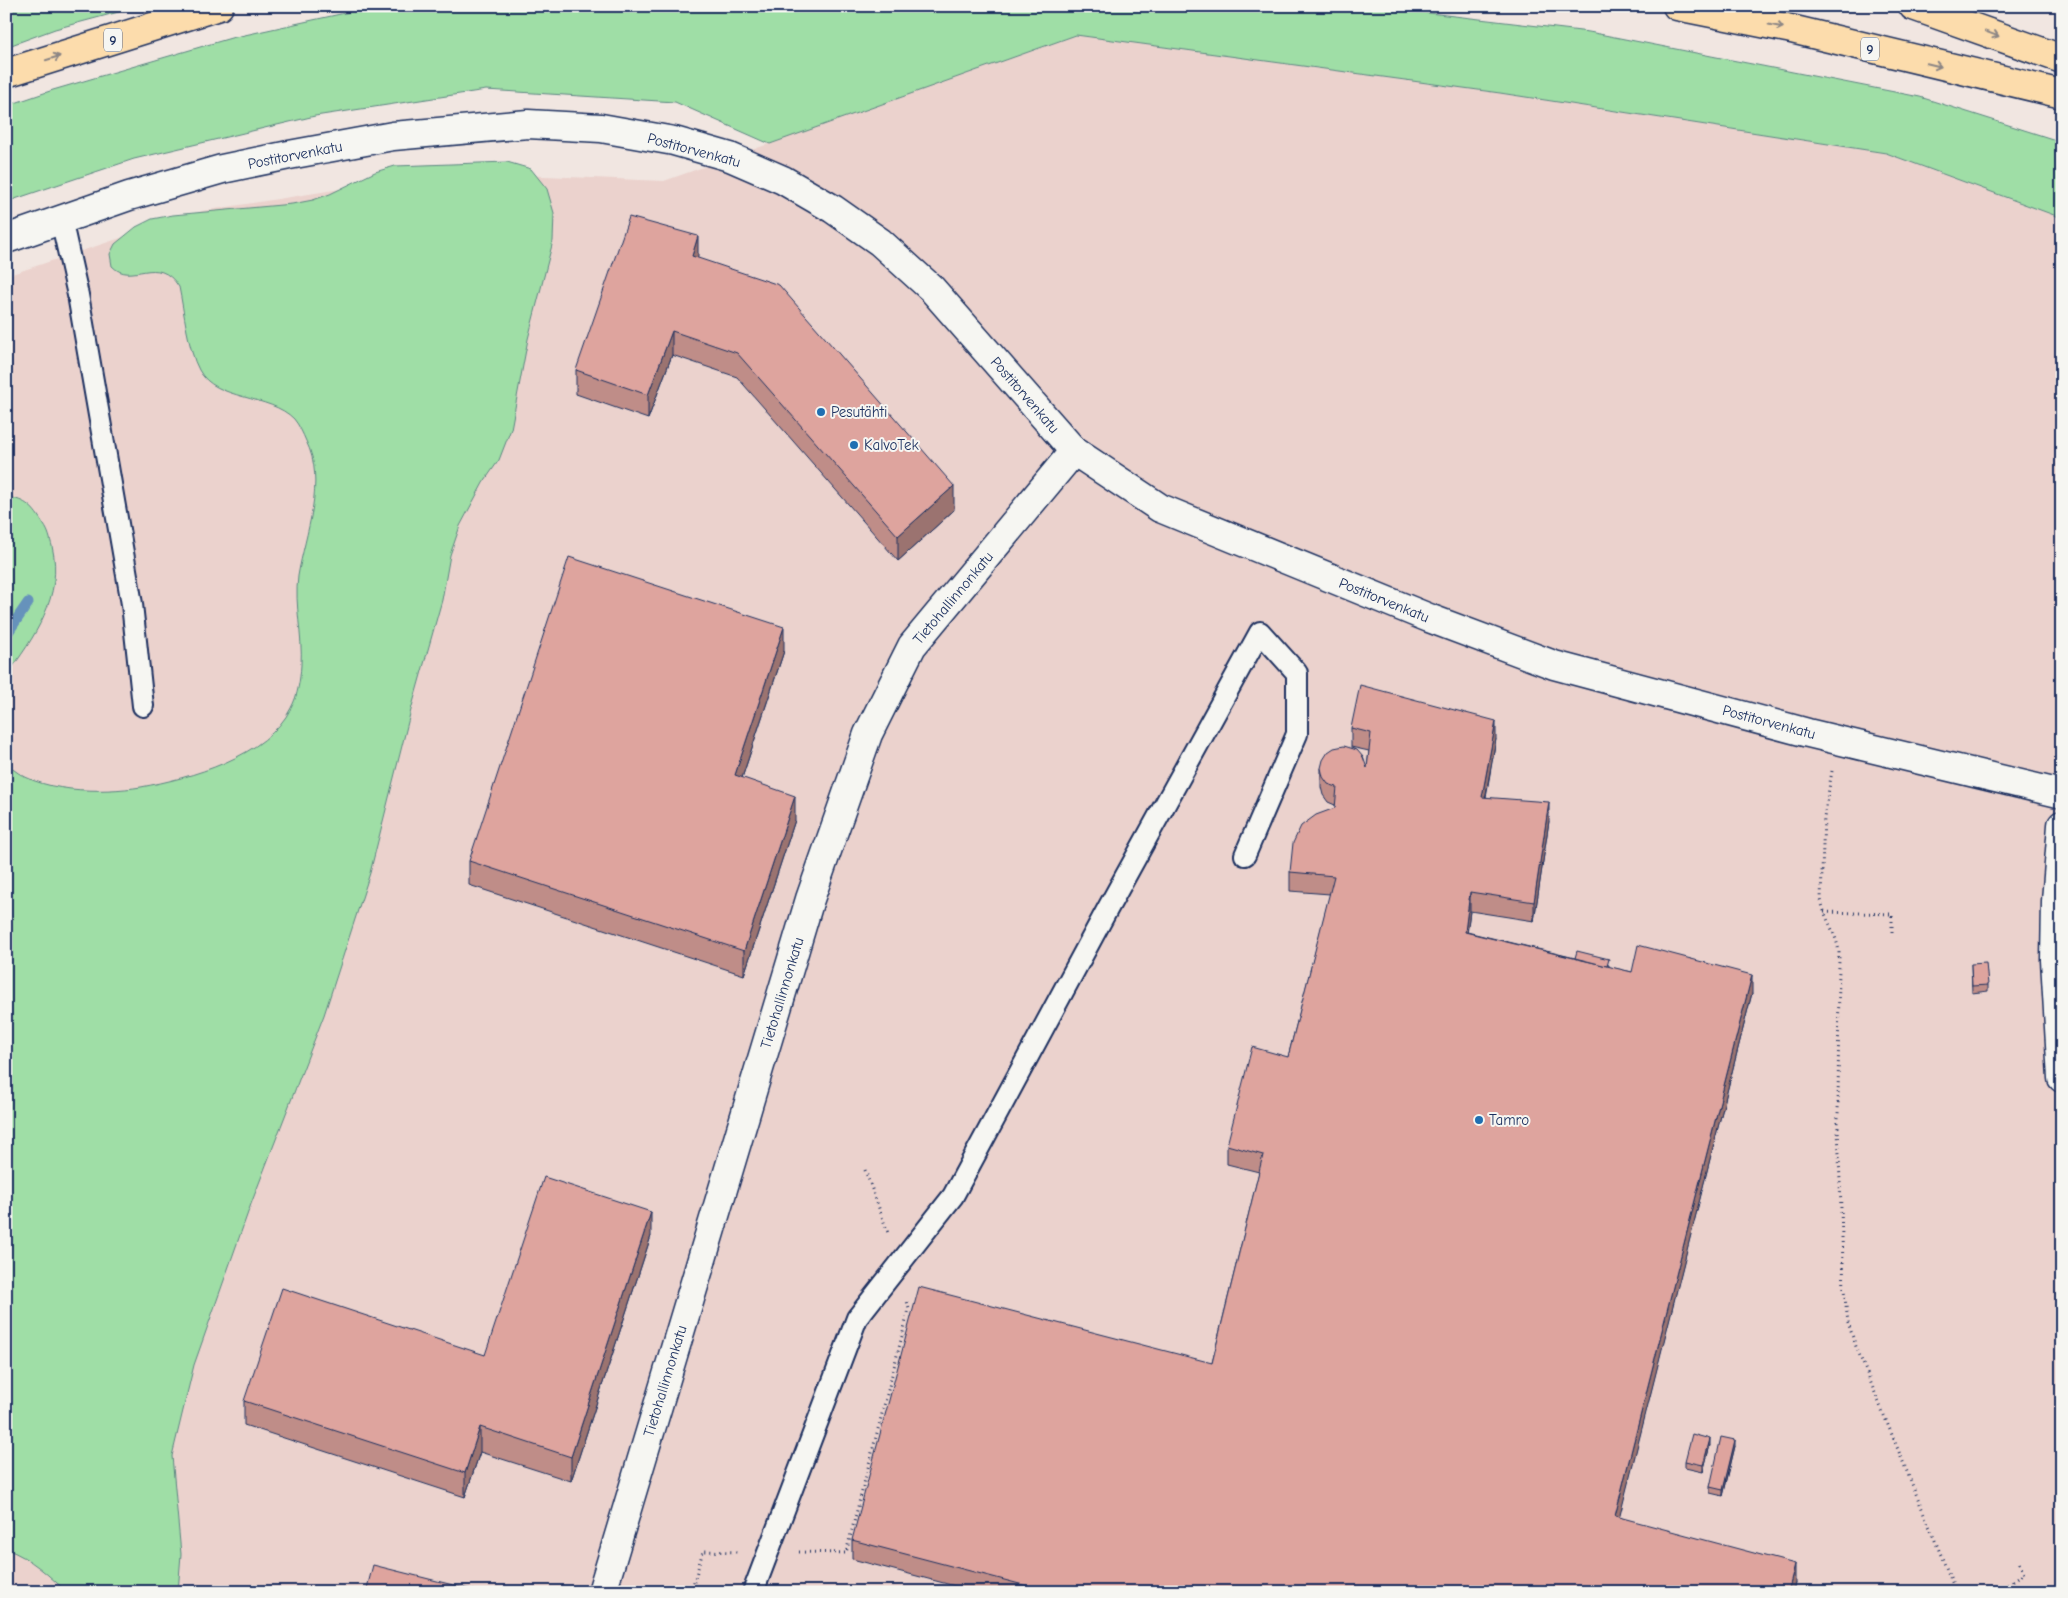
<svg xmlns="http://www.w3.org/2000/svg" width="2068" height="1598" font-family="'Comic Neue',sans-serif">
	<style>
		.built { fill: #ebd2cd }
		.green { fill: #9fdea6; stroke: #5d8682 }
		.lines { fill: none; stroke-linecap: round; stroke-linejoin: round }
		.stream { stroke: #6692bb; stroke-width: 11 }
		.lane-casing { stroke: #1b2f5e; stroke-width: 24 }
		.street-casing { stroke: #1b2f5e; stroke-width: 31 }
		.highway-casing { stroke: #1b2f5e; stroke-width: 31 }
		.path { stroke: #1b2f5e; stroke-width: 3; stroke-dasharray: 1 4; stroke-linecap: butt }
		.lane { stroke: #f6f6f2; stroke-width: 20 }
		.street { stroke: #f6f6f2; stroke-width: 28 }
		.highway { stroke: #fcdcac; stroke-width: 28 }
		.wall { fill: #bf8d88; stroke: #1b2f5e }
		.shaded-wall { fill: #9b736f; stroke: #1b2f5e }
		.building { fill: #dea49e; stroke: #1b2f5e }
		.oneway { stroke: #8c8685 }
		.poi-dot { fill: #1f6fb2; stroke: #f6f6f2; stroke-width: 2 }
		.labels { text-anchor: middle; stroke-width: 4; stroke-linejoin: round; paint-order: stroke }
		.shield { fill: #f6f6f2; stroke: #5d6b8a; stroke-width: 1 }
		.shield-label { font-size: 14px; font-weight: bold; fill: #1b2f5e }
		.street-label { font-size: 15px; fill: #1b2f5e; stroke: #f6f6f2 }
		.poi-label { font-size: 15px; fill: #1b2f5e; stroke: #f6f6f2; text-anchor: start }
	</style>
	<rect width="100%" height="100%" fill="#f1e6e1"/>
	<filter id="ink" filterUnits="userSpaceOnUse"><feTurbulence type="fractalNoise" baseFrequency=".02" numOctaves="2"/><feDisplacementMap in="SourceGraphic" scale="10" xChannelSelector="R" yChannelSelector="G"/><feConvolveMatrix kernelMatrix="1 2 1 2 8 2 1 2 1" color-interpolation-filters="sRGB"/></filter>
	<g filter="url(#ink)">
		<polygon class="built" points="1076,35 1500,93 1886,153 2062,218 2062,1592 6,1592 6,276 202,211 447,172 664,181"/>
		<g class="green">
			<polygon points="6,6 141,6 55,29 6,47"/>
			<polygon points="377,6 711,6 714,8 734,6 1370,6 1589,32 1920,97 2062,142 2062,218 1886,153 1500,93 1076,35 770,144 675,102 486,90 315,116 134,159 6,202 6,106 53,90 231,38"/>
			<path d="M507,162l24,7 16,20 7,24 -1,28 -25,98 -17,90 -12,31 -16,23 -23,43 -10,29 -8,45 -31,110 -41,163 -46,142 -73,189 -57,161 -22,91 9,98 -3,38h-111c-19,-17 -36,-34 -61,-43v-786c29,31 97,30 135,24 49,-9 126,-30 150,-79 7,-13 9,-28 10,-43 2,-30 -7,-59 -3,-89 7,-42 29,-94 8,-135 -3,-7 -7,-16 -12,-22 -24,-25 -79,-18 -95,-49 -11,-20 -15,-59 -20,-83 -22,-35 -47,0 -67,-21l-2,-12 5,-10 21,-17 16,-8 21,-4 119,-11 21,-4 17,-6 45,-22 20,-6z"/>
			<path d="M6,497c21,3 27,10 38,28 5,7 6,14 8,21 12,50 -18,92 -46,130z"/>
		</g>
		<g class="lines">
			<polyline class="stream" points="6,635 28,603"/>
			<g class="lane-casing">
				<g id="lane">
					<polyline points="61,219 78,295 132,604 143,706"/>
					<polyline points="753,1592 857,1318 953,1196 1108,908 1260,632 1297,673 1297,734 1245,855"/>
				</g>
			</g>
			<g class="street-casing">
				<g id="street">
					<polyline points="6,239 129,196 222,169 289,155 393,136 528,124 601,128 674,141 730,157 783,180 833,209 880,242 932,289 1074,451 1160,508 1429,618 1554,665 1808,733 2062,794"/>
					<polyline points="2062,825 2056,901 2055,960 2062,1078"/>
					<polyline points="602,1592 810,899 868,734 912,646 1074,451"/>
				</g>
			</g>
			<g class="highway-casing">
				<g id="highway">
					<polyline points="1677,6 1787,28 2062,94"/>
					<polyline points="1913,6 2062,59"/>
					<polyline points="6,73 219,6"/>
				</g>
			</g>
			<g class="path">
				<path d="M1832,771l-8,47 -3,81c3,20 16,34 18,54l-1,175 6,162 4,32 7,22 101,248"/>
				<polyline points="1824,912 1892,914 1892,936"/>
				<polyline points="865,1170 888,1233"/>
				<polyline points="799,1552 846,1553 909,1309 907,1301"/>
				<polyline points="691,1592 703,1551 737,1552"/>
				<polyline points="1995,1592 2024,1574 2018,1560"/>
			</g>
			<use href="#lane" class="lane"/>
			<use href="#street" class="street"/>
			<use href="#highway" class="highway"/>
		</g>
		<g class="wall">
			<polygon points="698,258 954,510 898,561 737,377 672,355 648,419 576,394 576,370"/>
			<polygon points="784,651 742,778 795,820 744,975 469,885 469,861"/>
			<polygon points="1351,728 1496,739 1486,797 1549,821 1534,921 1470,911 1467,932 1575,958 1609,965 1609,967 1632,972 1752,993 1619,1517 1795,1582 1793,1592 978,1592 852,1559 852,1540 1212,1363 1259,1172 1227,1164 1227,1145 1288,1057 1330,894 1290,891 1290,872 1335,808 1335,805 1328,802 1323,795 1321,787 1321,768 1367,768 1369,751 1351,747"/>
			<polygon points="1971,964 1988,985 1988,991 1972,993"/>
			<polygon points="651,1236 571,1481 480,1452 465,1497 244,1425 244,1401 485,1355"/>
			<polygon points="1710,1445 1703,1472 1685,1468 1685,1461"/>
			<polygon points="1735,1446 1723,1496 1710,1493 1710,1487"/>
		</g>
		<g class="shaded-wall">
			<polygon points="698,236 698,260 692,256"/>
			<polygon points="672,331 672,355 648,419 648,395"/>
			<polygon points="954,486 954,510 898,561 898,536"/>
			<polygon points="784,627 784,651 735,799 735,775"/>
			<polygon points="1496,721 1496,739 1482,816 1482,797"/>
			<polygon points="795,796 795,820 744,975 744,951"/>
			<polygon points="1549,802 1549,821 1534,921 1534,902"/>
			<polygon points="1470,892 1470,911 1465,950 1465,932"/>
			<polygon points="1752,975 1752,993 1615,1535 1615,1516"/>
			<polygon points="651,1212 651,1236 571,1481 571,1457"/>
			<polygon points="480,1427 480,1452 465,1497 465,1473"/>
			<polygon points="1710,1439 1710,1445 1703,1472 1703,1465"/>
			<polygon points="1735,1440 1735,1446 1723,1496 1723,1490"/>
			<polygon points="1795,1564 1795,1582 1793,1592 1788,1592"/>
		</g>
		<g class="building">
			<polygon points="629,217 698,236 692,256 779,285 954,486 898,536 737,353 672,331 648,395 576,370"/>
			<polygon points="569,557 784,627 735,775 795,796 744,951 469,861"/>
			<polygon points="1360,685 1496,721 1482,797 1549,802 1534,902 1470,892 1465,932 1632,972 1638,945 1752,975 1615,1516 1795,1564 1788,1592 1050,1592 852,1540 919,1287 1212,1363 1263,1155 1227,1145 1252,1047 1288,1057 1334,876 1290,872 1293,843 1301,826 1316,815 1335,808 1337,787 1328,784 1323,777 1321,768 1323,760 1328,752 1334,748 1344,746 1357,750 1363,757 1367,768 1371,733 1351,728"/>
			<polygon points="1577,951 1609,959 1607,966 1575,958"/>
			<polygon points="1986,963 1988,985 1972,986 1971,964"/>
			<polygon points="544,1177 651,1212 571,1457 480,1427 465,1473 244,1401 282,1288 485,1355"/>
			<polygon points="1692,1434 1710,1439 1703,1465 1685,1461"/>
			<polygon points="1721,1437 1735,1440 1723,1490 1710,1487"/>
			<polygon points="373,1565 481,1592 366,1592"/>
		</g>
		<defs><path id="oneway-shaft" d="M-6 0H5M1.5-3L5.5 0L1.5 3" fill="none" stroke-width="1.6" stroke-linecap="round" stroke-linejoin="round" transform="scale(1.25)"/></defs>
		<g class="oneway">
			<use href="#oneway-shaft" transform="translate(1776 26) rotate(11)"/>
			<use href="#oneway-shaft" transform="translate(1992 34) rotate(20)"/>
			<use href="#oneway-shaft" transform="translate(53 58) rotate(-17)"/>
			<use href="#oneway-shaft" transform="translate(1934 65) rotate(14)"/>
		</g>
	</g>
	<g class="poi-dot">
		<circle cx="821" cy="412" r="5"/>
		<circle cx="854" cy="445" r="5"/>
		<circle cx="1479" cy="1120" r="5"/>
	</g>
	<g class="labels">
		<g class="shield">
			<rect x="104" y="28.5" width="18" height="23" rx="4"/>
			<rect x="1861" y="37.5" width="18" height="23" rx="4"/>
		</g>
		<g class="shield-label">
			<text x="113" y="45">9</text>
			<text x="1870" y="54">9</text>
		</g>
		<g class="street-label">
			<text transform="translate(694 150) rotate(15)" y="5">Postitorvenkatu</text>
			<text transform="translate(295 155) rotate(-11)" y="5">Postitorvenkatu</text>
			<text transform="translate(1025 395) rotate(49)" y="5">Postitorvenkatu</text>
			<text transform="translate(953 598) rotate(-50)" y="5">Tietohallinnonkatu</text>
			<text transform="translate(1384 600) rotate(22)" y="5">Postitorvenkatu</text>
			<text transform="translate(1769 722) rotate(15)" y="5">Postitorvenkatu</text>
			<text transform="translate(782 993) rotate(-73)" y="5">Tietohallinnonkatu</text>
			<text transform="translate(665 1381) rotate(-73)" y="5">Tietohallinnonkatu</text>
		</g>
		<g class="poi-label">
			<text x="831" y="417">Pesutähti</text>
			<text x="864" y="450">KalvoTek</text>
			<text x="1489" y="1125">Tamro</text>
		</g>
	</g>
	<rect width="2068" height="1598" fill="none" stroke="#f6f6f2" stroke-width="25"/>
	<rect x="12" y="12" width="2043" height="1573" fill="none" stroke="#1b2f5e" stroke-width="2" filter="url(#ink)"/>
</svg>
